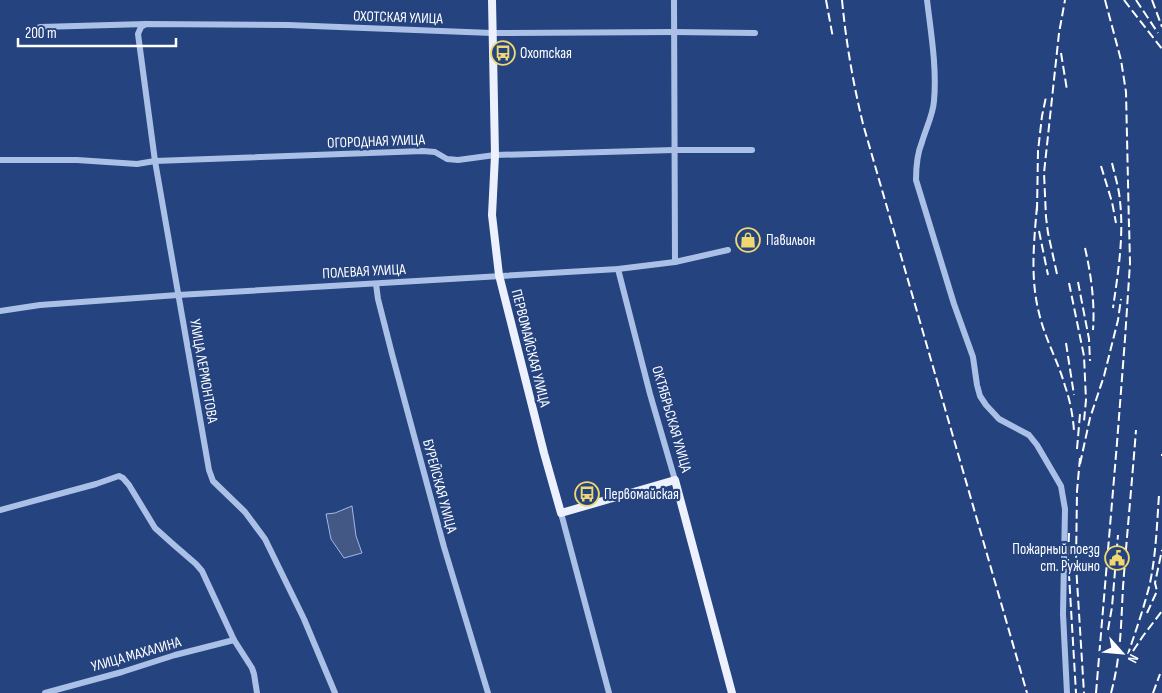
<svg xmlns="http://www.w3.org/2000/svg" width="1162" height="693" font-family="'Sofia Sans Condensed',sans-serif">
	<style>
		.water { fill: #435884; stroke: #a0b9e6 }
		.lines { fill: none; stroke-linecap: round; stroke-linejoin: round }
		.minor { stroke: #abc0e6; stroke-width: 6 }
		.major { stroke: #ecf1fd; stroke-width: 8 }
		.rail { stroke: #fff; stroke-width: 2; stroke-dasharray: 9 4; stroke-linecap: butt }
		.labels { text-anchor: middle; stroke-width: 4.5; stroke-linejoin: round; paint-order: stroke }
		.street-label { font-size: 15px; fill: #fff; stroke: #25437f }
		.poi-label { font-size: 15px; fill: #fff; stroke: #25437f; text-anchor: start }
	</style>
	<rect width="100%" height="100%" fill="#25437f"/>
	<polygon class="water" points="352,506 356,536 362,553 344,558 331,539 326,514 335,513"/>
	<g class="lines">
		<g class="minor">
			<polyline points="674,0 675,262"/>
			<path d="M927,0c4,33 10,68 7,101 -1,14 -8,27 -12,41 -5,12 -6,24 -6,38l38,124 19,53 4,28 3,11 6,9 13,14 30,16 8,10 24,41 4,23 -2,105 4,79"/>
			<polyline points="146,24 141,27 138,34 155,161 209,470 213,481 245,512 265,539 304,619 335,693"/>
			<polyline points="40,27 146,24 288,25 492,33 674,32 755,33"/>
			<polyline points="0,160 77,160 137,164 155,161 423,151 435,152 447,159 458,160 495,155 674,150 752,150"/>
			<polyline points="618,269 650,394 675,480"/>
			<polyline points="376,284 378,299 392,354 444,547 488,693"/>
			<polyline points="0,311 40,305 178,295 618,269 675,262 728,250"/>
			<polyline points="0,510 96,484 116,477 119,476 123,478 129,485 155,528 174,545 196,564 202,571 234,640 252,668 254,674 257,693"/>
			<polyline points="561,513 609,693"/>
			<polyline points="45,693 122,672 175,655 234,640"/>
		</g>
		<polyline class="major" points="492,0 495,155 492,215 499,275 544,453 561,513 675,480 732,693"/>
		<g class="rail">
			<polyline points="826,0 833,38"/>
			<path d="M842,0c4,42 11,83 21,124l164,569"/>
			<polyline points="1105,0 1121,60 1126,92 1129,227"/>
			<polyline points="1124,0 1162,49"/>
			<polyline points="1136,0 1158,33"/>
			<polyline points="1152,0 1162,27"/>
			<polyline points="1061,53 1067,90"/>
			<path d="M1112,163c3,13 7,25 8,38 4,36 -2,72 -7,107"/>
			<polyline points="1101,166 1112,202 1116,223"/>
			<path d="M1037,206c-3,35 -7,72 2,107 6,26 19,48 26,73 5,14 8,30 9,45"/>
			<polyline points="1037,211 1038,151 1042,116 1046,97"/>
			<polyline points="1039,231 1048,275"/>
			<path d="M1085,248c6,26 10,55 8,82"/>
			<polyline points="1057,274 1048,233 1046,217 1044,173 1059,33 1065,0"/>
			<polyline points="1078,282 1089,339 1090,361"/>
			<polyline points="1069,283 1084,356 1086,400 1084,421"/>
			<polyline points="1066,343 1074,395"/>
			<polyline points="1077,449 1080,414"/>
			<polyline points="1162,456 1162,454"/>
			<polyline points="1080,458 1077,491 1076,565 1084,693"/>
			<polyline points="1080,464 1090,418 1104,376 1118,320 1121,299"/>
			<polyline points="1069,533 1068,558 1076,693"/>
			<polyline points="1147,613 1157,591 1155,583 1162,550"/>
			<polyline points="1108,630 1112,607 1118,535"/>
			<polyline points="1133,651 1143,636 1162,611"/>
			<path d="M1127,657c8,-24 17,-49 23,-74 6,-29 7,-59 9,-88"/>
			<polyline points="1096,693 1117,443 1125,339 1130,263 1129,222"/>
			<path d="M1111,693c10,-37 10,-69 12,-106 4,-53 9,-105 13,-157"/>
			<polyline points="1153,693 1160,674"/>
		</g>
	</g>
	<defs>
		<g id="bus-ring" transform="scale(1.25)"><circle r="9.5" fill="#25437f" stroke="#efd870" stroke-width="1.5"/><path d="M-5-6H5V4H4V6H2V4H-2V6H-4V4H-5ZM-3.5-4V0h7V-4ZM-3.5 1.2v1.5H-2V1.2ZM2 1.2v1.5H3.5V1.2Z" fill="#efd870"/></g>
		<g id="shop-ring" transform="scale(1.25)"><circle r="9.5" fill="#25437f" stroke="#efd870" stroke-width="1.5"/><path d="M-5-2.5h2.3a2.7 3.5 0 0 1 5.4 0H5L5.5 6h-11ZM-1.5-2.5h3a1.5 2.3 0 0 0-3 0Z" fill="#efd870"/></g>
		<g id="civic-ring" transform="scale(1.25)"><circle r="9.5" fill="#25437f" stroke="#efd870" stroke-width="1.5"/><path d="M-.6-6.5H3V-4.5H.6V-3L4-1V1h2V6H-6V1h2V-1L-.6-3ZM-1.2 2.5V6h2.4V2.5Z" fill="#efd870"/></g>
	</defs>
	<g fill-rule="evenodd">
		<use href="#bus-ring" x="503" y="53"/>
		<use href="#shop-ring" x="748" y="240"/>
		<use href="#bus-ring" x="587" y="494"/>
		<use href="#civic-ring" x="1117" y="558"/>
	</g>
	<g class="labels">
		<g class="street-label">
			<text transform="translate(398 17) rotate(2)" y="5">ОХОТСКАЯ УЛИЦА</text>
			<text transform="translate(376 141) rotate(-2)" y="5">ОГОРОДНАЯ УЛИЦА</text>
			<text transform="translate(364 271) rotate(-3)" y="5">ПОЛЕВАЯ УЛИЦА</text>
			<text transform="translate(531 348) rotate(76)" y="5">ПЕРВОМАЙСКАЯ УЛИЦА</text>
			<text transform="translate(204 371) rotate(80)" y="5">УЛИЦА ЛЕРМОНТОВА</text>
			<text transform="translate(672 419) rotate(74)" y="5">ОКТЯБРЬСКАЯ УЛИЦА</text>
			<text transform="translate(440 486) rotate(75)" y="5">БУРЕЙСКАЯ УЛИЦА</text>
			<text transform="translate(136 654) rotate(-16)" y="5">УЛИЦА МАХАЛИНА</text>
		</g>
		<g class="poi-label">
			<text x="520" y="58">Охотская</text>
			<text x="766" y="245">Павильон</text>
			<text x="604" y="499">Первомайская</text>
			<text x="1100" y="554" text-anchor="end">Пожарный поезд<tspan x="1100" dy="17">ст. Ружино</tspan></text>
		</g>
	</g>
	<g transform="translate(1122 653) rotate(117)" stroke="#25437f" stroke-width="4" paint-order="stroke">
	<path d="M0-4L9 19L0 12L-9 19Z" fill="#ffffff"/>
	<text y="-8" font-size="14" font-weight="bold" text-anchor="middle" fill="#ffffff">N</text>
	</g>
	<path d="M18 38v8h158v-8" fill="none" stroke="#ffffff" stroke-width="2.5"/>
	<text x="25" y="38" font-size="15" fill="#ffffff" stroke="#25437f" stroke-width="4" paint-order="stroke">200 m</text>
</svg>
